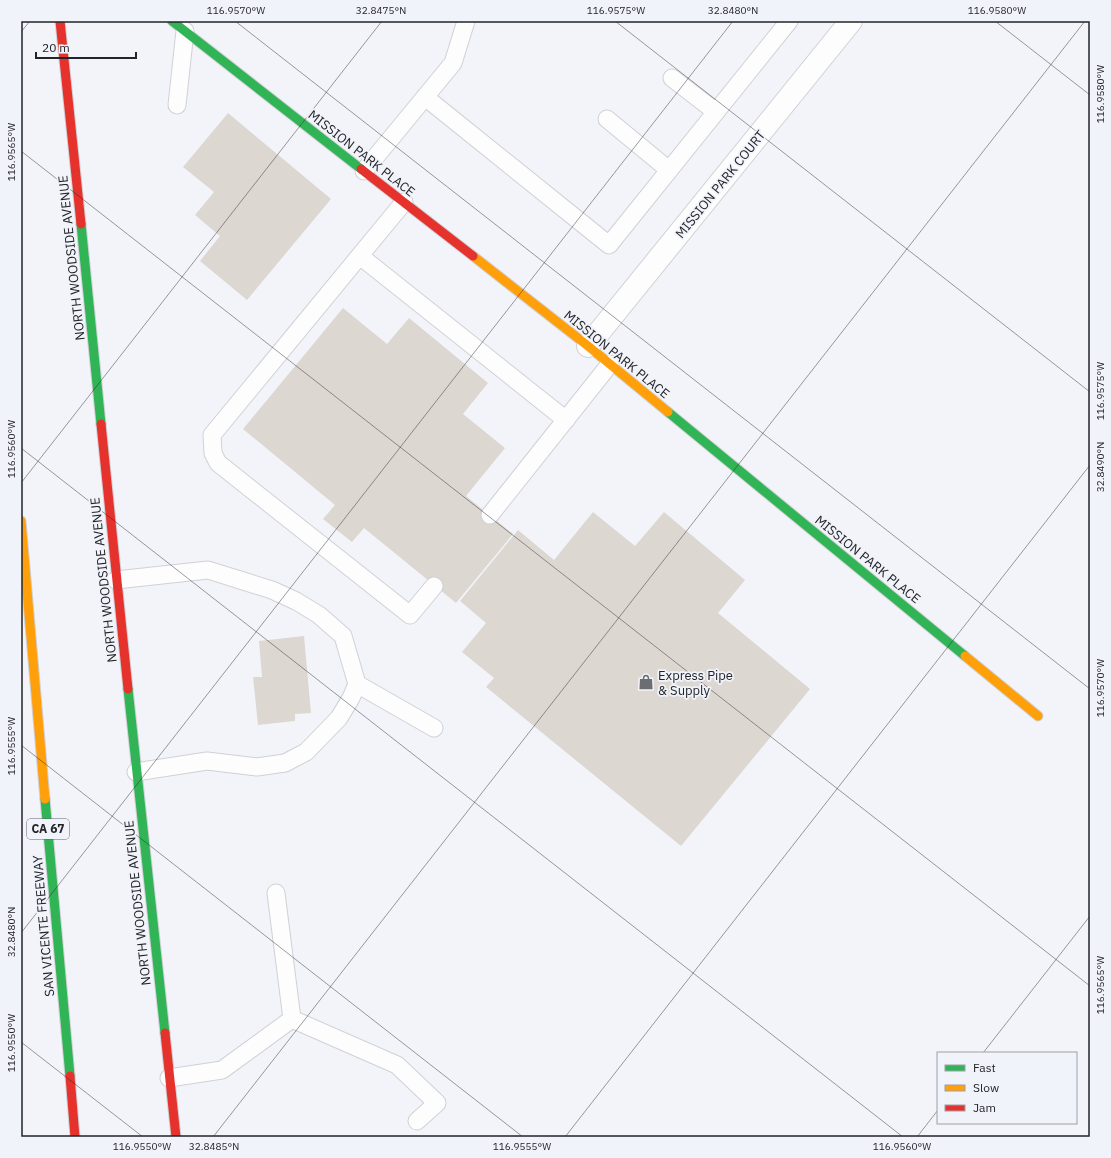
<svg xmlns="http://www.w3.org/2000/svg" width="1111" height="1158" font-family="'IBM Plex Sans',sans-serif">
	<style>
		.building { fill: #ddd7d2 }
		.lines { fill: none; stroke-linecap: round; stroke-linejoin: round }
		.lane-casing { stroke: #d0d1d5; stroke-width: 19 }
		.street-casing { stroke: #d0d1d5; stroke-width: 24 }
		.fast-casing { stroke: #d0d1d5; stroke-width: 11 }
		.slow-casing { stroke: #d0d1d5; stroke-width: 11 }
		.jam-casing { stroke: #d0d1d5; stroke-width: 11 }
		.lane { stroke: #fdfdfe; stroke-width: 17 }
		.street { stroke: #fdfdfe; stroke-width: 22 }
		.fast { stroke: #30b455; stroke-width: 9 }
		.slow { stroke: #ff9f0a; stroke-width: 9 }
		.jam { stroke: #e5322d; stroke-width: 9 }
		.ticks { fill: none; stroke: #232427; stroke-width: 1; stroke-opacity: 0.45 }
		.labels { text-anchor: middle; stroke-width: 3.5; stroke-linejoin: round; paint-order: stroke }
		.shield { fill: #f1f3fb; stroke: #616267; stroke-width: 1 }
		.shield-label { font-size: 12px; font-weight: bold; fill: #232427 }
		.street-label { font-size: 13px; fill: #232427; stroke: #f1f3fb }
		.poi-label { font-size: 13px; fill: #232427; stroke: #f1f3fb; text-anchor: start }
		.neatline { fill: none; stroke: #232427; stroke-width: 1.5 }
		.ticks-label { font-size: 10px; text-anchor: middle; fill: #232427 }
	</style>
	<rect width="100%" height="100%" fill="#f3f4f9"/>
	<g class="building">
		<polygon points="228,113 331,199 247,300 200,261 220,236 195,215 214,192 183,167"/>
		<polygon points="343,308 387,344 409,318 488,383 463,414 505,448 466,496 513,534 456,603 364,528 352,542 323,519 335,505 243,429"/>
		<polygon points="593,512 635,546 664,512 745,580 718,613 810,689 681,846 486,687 494,678 462,652 486,623 460,601 518,530 554,560"/>
		<polygon points="304,636 311,713 295,714 295,721 258,725 253,677 262,677 259,641"/>
	</g>
	<g class="lines">
		<g class="lane-casing">
			<g id="lane">
				<polyline points="672,78 716,112"/>
				<polyline points="425,97 609,245 789,21"/>
				<polyline points="177,105 185,31"/>
				<polyline points="607,119 669,170"/>
				<polyline points="364,171 453,63 466,21"/>
				<polyline points="404,202 212,435 213,453 218,463 410,615 434,586"/>
				<polyline points="360,256 566,420"/>
				<polyline points="490,515 610,364"/>
				<polyline points="116,580 208,570 272,590 296,601 319,615 343,636 357,684 434,728"/>
				<polyline points="136,772 207,761 257,767 285,763 306,752 339,718 351,698 357,684"/>
				<polyline points="276,893 292,1019"/>
				<polyline points="169,1078 222,1070 292,1019 397,1065 437,1103 417,1121"/>
			</g>
		</g>
		<g class="street-casing">
			<polyline id="street" points="588,346 851,21"/>
		</g>
		<g class="fast-casing">
			<g id="fast">
				<polyline points="172,21 361,169"/>
				<polyline points="81,224 101,424"/>
				<polyline points="668,412 965,656"/>
				<polyline points="128,689 165,1033"/>
				<polyline points="45,799 70,1076"/>
			</g>
		</g>
		<g class="slow-casing">
			<g id="slow">
				<polyline points="473,256 588,346 668,412"/>
				<polyline points="21,521 45,799"/>
				<polyline points="965,656 1038,716"/>
			</g>
		</g>
		<g class="jam-casing">
			<g id="jam">
				<polyline points="60,21 81,224"/>
				<polyline points="361,169 473,256"/>
				<polyline points="101,424 128,689"/>
				<polyline points="165,1033 176,1137"/>
				<polyline points="70,1076 75,1137"/>
			</g>
		</g>
		<use href="#lane" class="lane"/>
		<use href="#street" class="street"/>
		<use href="#fast" class="fast"/>
		<use href="#slow" class="slow"/>
		<use href="#jam" class="jam"/>
	</g>
	<path class="ticks" d="M235,21l855,668M615,21l475,371M995,21l95,74M21,32l9,-11M21,151l1069,835M21,448l882,689M21,483l361,-462M21,745l502,392M21,933l712,-912M21,1042l122,95M983,1053l107,-137M213,1137l872,-1116M565,1137l525,-672M917,1137l21,-27"/>
	<defs>
		<g id="shop-bare" transform="scale(1.2)"><path d="M-5-2.5h2.3a2.7 3.5 0 0 1 5.4 0H5L5.5 6h-11ZM-1.5-2.5h3a1.5 2.3 0 0 0-3 0Z" fill="#6c6d70" stroke="#f1f3fb" stroke-width="2.5" paint-order="stroke"/></g>
	</defs>
	<g fill-rule="evenodd">
		<use href="#shop-bare" x="646" y="682"/>
	</g>
	<g class="labels">
		<rect class="shield" x="27" y="819" width="42" height="20" rx="3"/>
		<g class="shield-label">
			<text x="48" y="833">CA 67</text>
		</g>
		<g class="street-label">
			<text transform="translate(362 153) rotate(38)" y="5">MISSION PARK PLACE</text>
			<text transform="translate(720 184) rotate(-51)" y="5">MISSION PARK COURT</text>
			<text transform="translate(71 258) rotate(-96)" y="5">NORTH WOODSIDE AVENUE</text>
			<text transform="translate(617 354) rotate(39)" y="5">MISSION PARK PLACE</text>
			<text transform="translate(868 559) rotate(39)" y="5">MISSION PARK PLACE</text>
			<text transform="translate(103 580) rotate(-96)" y="5">NORTH WOODSIDE AVENUE</text>
			<text transform="translate(137 903) rotate(-96)" y="5">NORTH WOODSIDE AVENUE</text>
			<text transform="translate(43 926) rotate(-95)" y="5">SAN VICENTE FREEWAY</text>
		</g>
		<g class="poi-label">
			<text x="658" y="680">Express Pipe<tspan x="658" dy="15">&amp; Supply</tspan></text>
		</g>
	</g>
	<rect width="1111" height="1158" fill="none" stroke="#f1f3fb" stroke-width="44"/>
	<rect x="937" y="1052" width="140" height="72" fill="#f1f3fb" stroke="#9fa0a6"/>
	<rect x="945" y="1065" width="20" height="6" fill="#30b455" stroke="#9fa0a6"/>
	<text x="973" y="1072" font-size="12" fill="#232427">Fast</text>
	<rect x="945" y="1085" width="20" height="6" fill="#ff9f0a" stroke="#9fa0a6"/>
	<text x="973" y="1092" font-size="12" fill="#232427">Slow</text>
	<rect x="945" y="1105" width="20" height="6" fill="#e5322d" stroke="#9fa0a6"/>
	<text x="973" y="1112" font-size="12" fill="#232427">Jam</text>
	<path d="M36 52v6h100v-6" fill="none" stroke="#232427" stroke-width="2"/>
	<text x="42" y="52" font-size="12" fill="#232427" stroke="#f1f3fb" stroke-width="3" paint-order="stroke">20 m</text>
	<rect x="22" y="22" width="1067" height="1114" class="neatline"/>
	<g class="ticks-label">
		<text x="236" y="14">116.9570°W</text>
		<text x="381" y="14">32.8475°N</text>
		<text x="616" y="14">116.9575°W</text>
		<text x="733" y="14">32.8480°N</text>
		<text x="997" y="14">116.9580°W</text>
		<text transform="translate(1100 94) rotate(-90)" y="4">116.9580°W</text>
		<text transform="translate(11 152) rotate(-90)" y="4">116.9565°W</text>
		<text transform="translate(1100 391) rotate(-90)" y="4">116.9575°W</text>
		<text transform="translate(11 449) rotate(-90)" y="4">116.9560°W</text>
		<text transform="translate(1100 467) rotate(-90)" y="4">32.8490°N</text>
		<text transform="translate(1100 688) rotate(-90)" y="4">116.9570°W</text>
		<text transform="translate(11 746) rotate(-90)" y="4">116.9555°W</text>
		<text transform="translate(11 932) rotate(-90)" y="4">32.8480°N</text>
		<text transform="translate(1100 985) rotate(-90)" y="4">116.9565°W</text>
		<text transform="translate(11 1043) rotate(-90)" y="4">116.9550°W</text>
		<text x="142" y="1150">116.9550°W</text>
		<text x="214" y="1150">32.8485°N</text>
		<text x="522" y="1150">116.9555°W</text>
		<text x="902" y="1150">116.9560°W</text>
	</g>
</svg>
